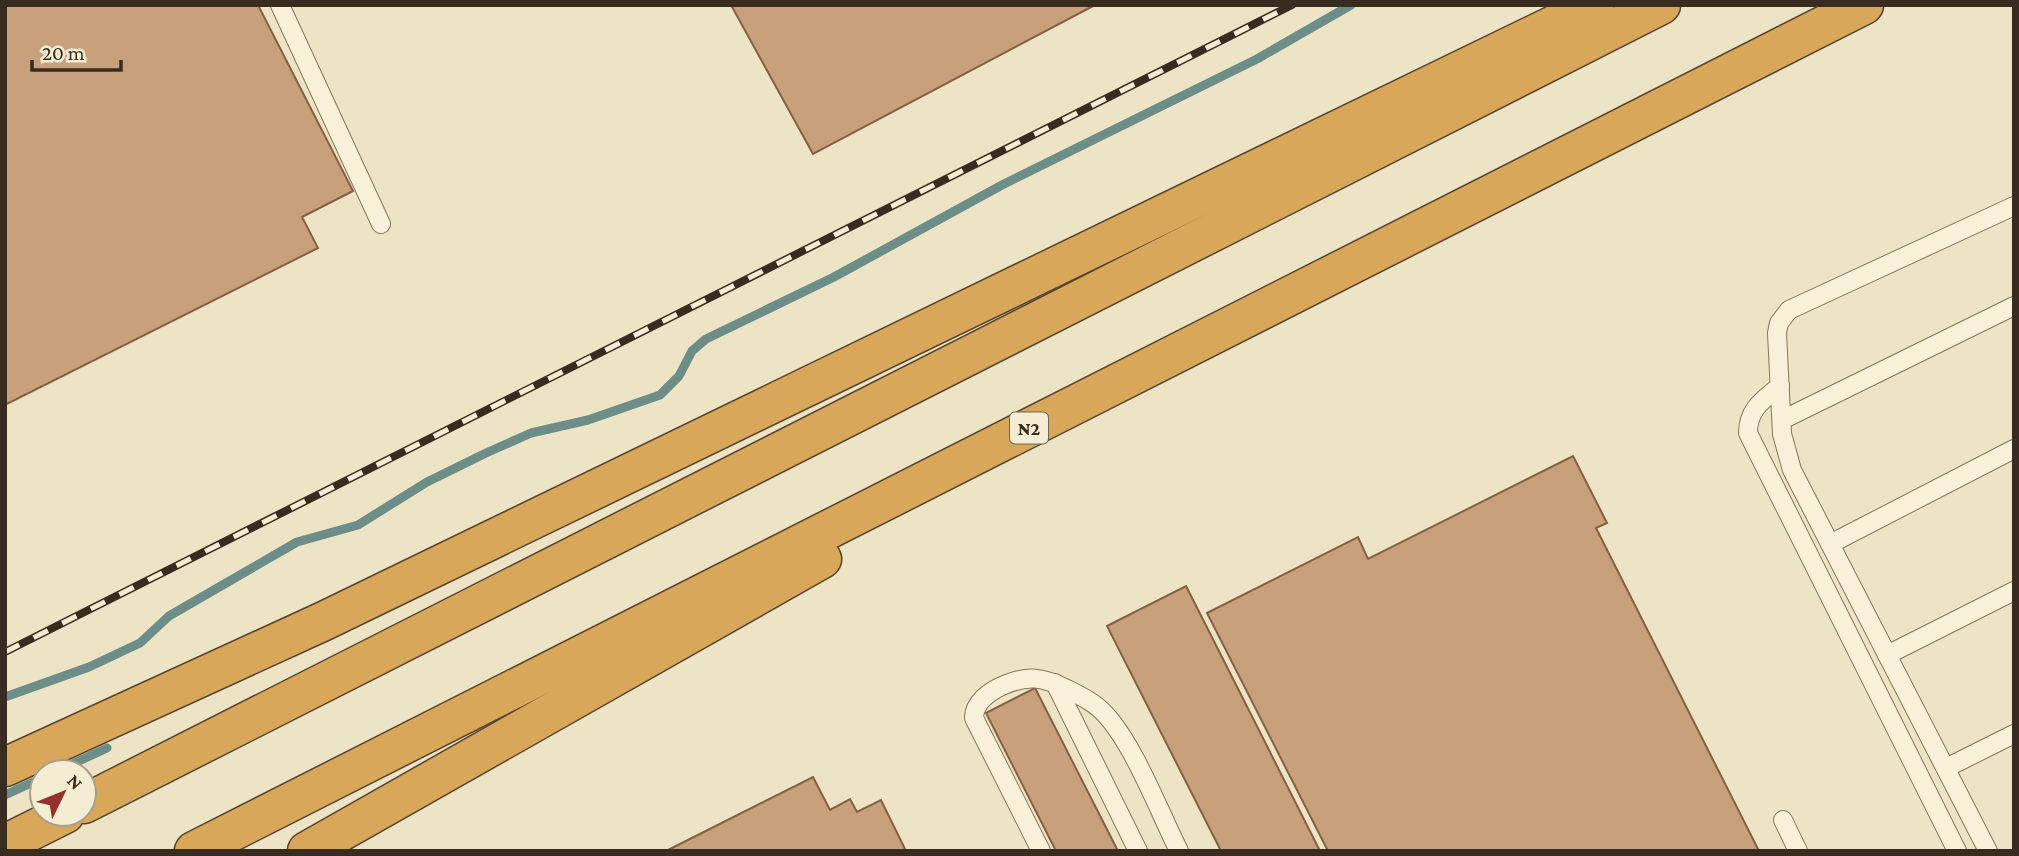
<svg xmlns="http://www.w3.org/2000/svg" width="2019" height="856" font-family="'Crimson Pro',serif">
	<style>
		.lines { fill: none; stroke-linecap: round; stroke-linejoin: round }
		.stream { stroke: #6d8e88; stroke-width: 9 }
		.building { fill: #c9a07c; stroke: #856042; stroke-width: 2 }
		.lane-casing { stroke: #87755b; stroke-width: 20 }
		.highway-casing { stroke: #55432f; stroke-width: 41 }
		.lane { stroke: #f8f0d8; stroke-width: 18 }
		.highway { stroke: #d9a759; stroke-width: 38 }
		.rail-casing { stroke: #372c1f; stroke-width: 8 }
		.rail { stroke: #f4edd4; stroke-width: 5; stroke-dasharray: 16; stroke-linecap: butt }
		.labels { text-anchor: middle; stroke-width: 6; stroke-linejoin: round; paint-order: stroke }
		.shield { fill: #f4edd4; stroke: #706655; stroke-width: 2 }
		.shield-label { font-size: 19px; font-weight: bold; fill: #372c1f }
	</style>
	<rect width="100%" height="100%" fill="#ede3c5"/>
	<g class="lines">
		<g class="stream">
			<polyline points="5,697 89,667 140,643 169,616 297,542 358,525 427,482 486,453 531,433 588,420 660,395 679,376 692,351 706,339 834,277 1002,185 1257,59 1351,5"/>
			<polyline points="55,772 107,748"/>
			<polyline points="5,795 42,778"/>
		</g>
	</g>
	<g class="building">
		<polygon points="5,5 258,5 353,191 302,217 318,248 5,405"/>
		<polygon points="731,5 1095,5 813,154"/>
		<polygon points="1573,456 1607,523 1596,528 1759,851 1328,851 1207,613 1358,537 1368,559"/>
		<polygon points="1186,586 1320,851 1221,851 1107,626"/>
		<polygon points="1035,688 1118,851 1056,851 986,713"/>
		<polygon points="813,777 830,810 850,799 857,812 881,800 906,851 668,850"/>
	</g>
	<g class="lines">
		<g class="lane-casing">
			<g id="lane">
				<polyline points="280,5 381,224"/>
				<path d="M1780,386c-17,14 -32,23 -32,47l209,418"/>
				<polyline points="1782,420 2014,306"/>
				<polyline points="1830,544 2014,449"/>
				<polyline points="1887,655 2014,591"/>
				<polyline points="1055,683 1138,851"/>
				<polyline points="1946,768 2014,734"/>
				<polyline points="1783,820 1798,851"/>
				<path d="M1041,851l-67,-133c0,-16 16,-27 30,-33 24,-10 38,-8 61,3 14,7 29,14 40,26 29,31 54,97 74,137"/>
				<polyline points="1988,851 1792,470 1782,434 1777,333 1779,323 1789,310 2014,206"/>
			</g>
		</g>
		<g class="highway-casing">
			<g id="highway">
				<polyline points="5,767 324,621 1595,5"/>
				<polyline points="84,804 1661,5"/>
				<polyline points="5,844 65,814"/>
				<polyline points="194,851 1864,5"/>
				<polyline points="307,851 822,559"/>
			</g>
		</g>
		<use href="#lane" class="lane"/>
		<use href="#highway" class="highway"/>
		<g class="rail-casing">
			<polyline id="rail" points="5,652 1292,5"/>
		</g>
		<use href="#rail" class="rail"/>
	</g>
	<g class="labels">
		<rect class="shield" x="1010" y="412.5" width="38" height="31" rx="5"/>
		<g class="shield-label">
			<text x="1029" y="435">N2</text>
		</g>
	</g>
	<rect width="2019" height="856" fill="none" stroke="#372c1f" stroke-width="14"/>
	<g transform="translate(63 793) rotate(47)"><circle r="33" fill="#f4edd4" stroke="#a8a08c" stroke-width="2"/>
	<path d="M0-5L12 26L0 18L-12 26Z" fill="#94322e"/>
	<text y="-10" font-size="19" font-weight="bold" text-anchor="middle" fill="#372c1f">N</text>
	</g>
	<path d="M32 60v10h89v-10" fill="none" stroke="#372c1f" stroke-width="3.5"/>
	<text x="42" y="60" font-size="21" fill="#372c1f" stroke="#f4edd4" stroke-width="5" paint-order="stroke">20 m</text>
</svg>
